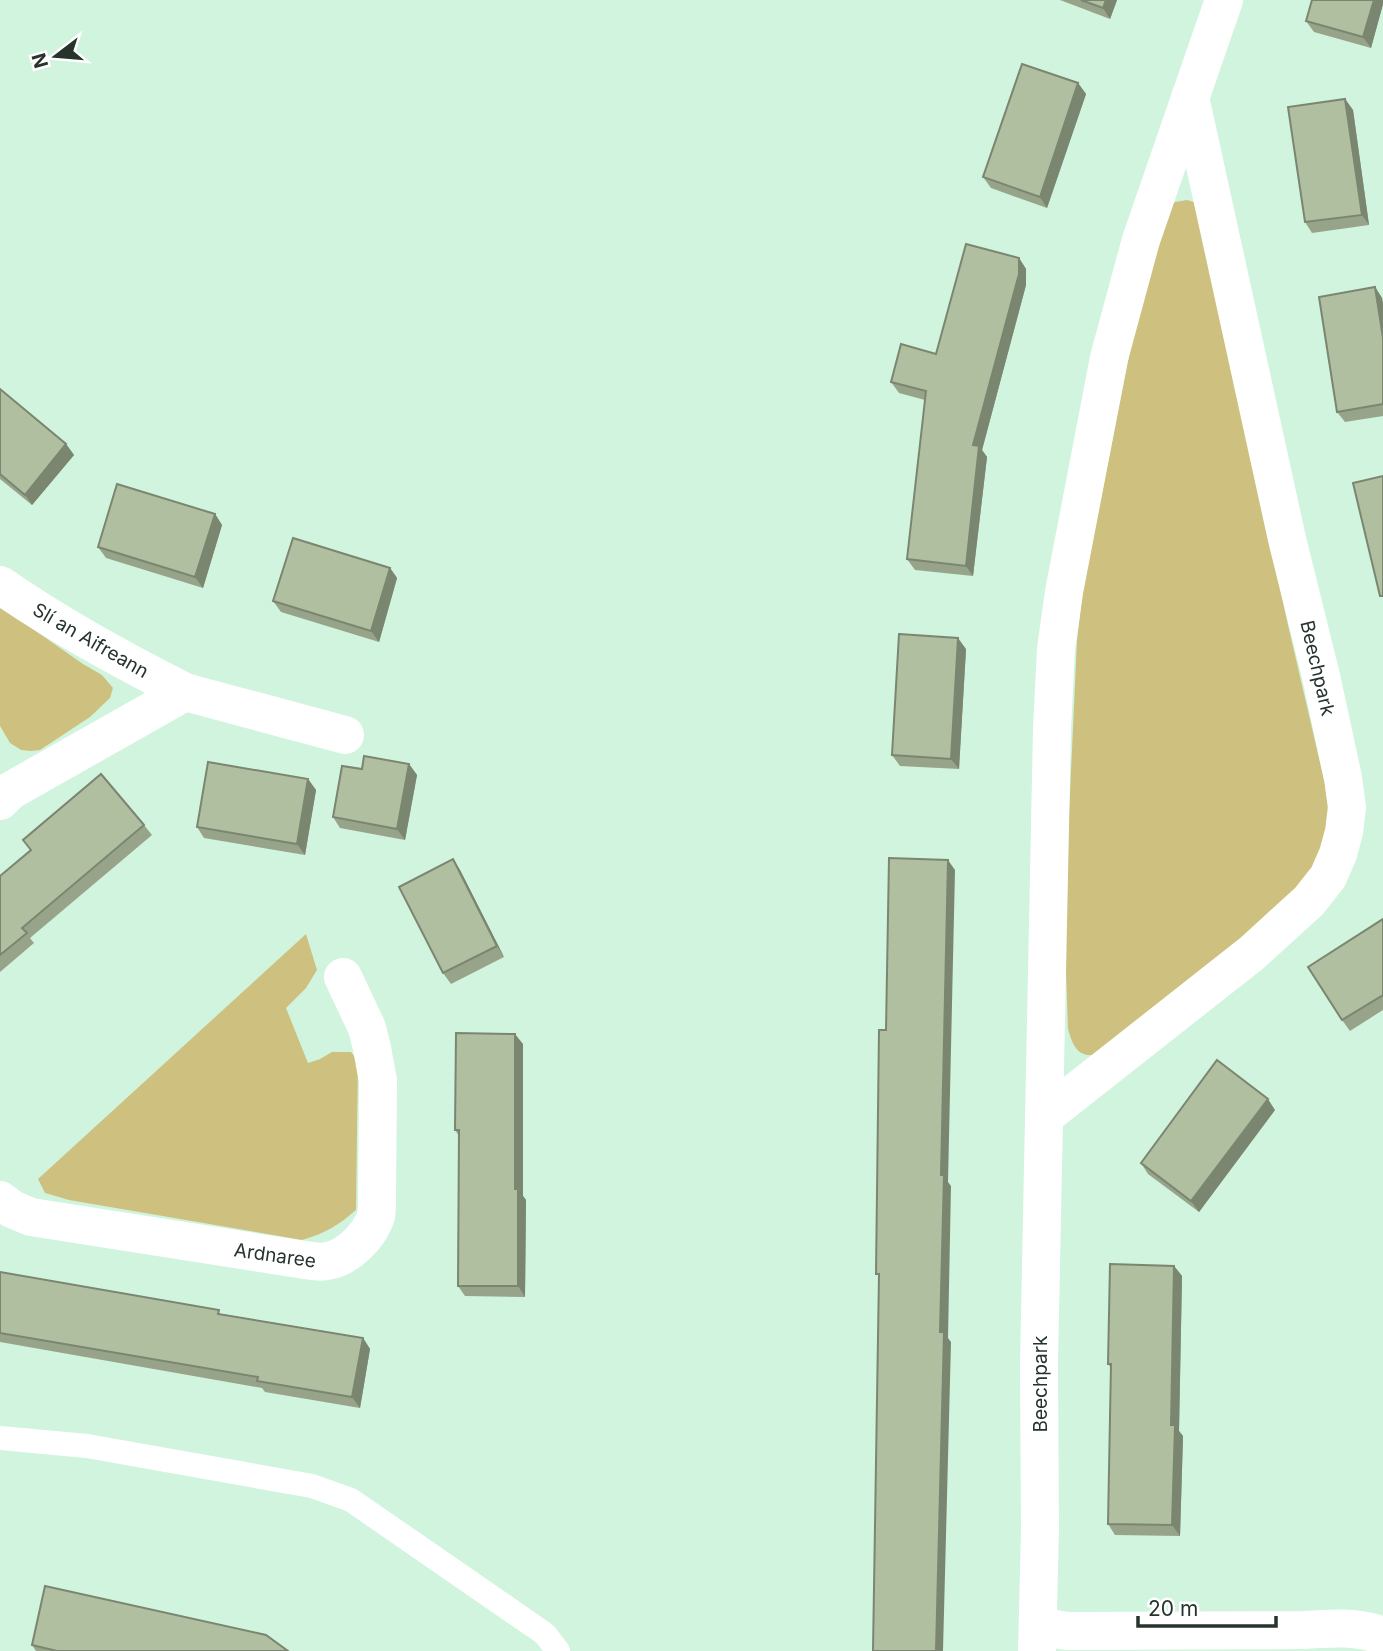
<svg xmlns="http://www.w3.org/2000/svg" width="1383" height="1651" font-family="Inter,sans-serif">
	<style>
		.green { fill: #cec180 }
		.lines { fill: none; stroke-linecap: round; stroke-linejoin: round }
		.lane { stroke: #fff; stroke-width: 24 }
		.street { stroke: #fff; stroke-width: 38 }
		.wall { fill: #97a48a }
		.shaded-wall { fill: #7b8670 }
		.building { fill: #b0bfa0; stroke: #7b8670; stroke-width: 2 }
		.labels { text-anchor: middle; stroke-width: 5; stroke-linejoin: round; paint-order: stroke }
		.street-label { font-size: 19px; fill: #26342c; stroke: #fff }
	</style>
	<rect width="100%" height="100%" fill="#d1f4df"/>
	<g class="green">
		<path d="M1187,200l7,2 4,12 90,411 37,159 5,39 -12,36 -29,42 -190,153c-20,5 -26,-7 -31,-25l-3,-84 4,-130 8,-175 6,-50 52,-264 34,-120 6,-4z"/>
		<polygon points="0,606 83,664 102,675 113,688 110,698 90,717 40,750 31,751 21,750 10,743 0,726"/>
		<path d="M306,934l11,36 -11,18 -20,20 22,55 12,-4 12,-7h19l7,9 -2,149c-17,15 -32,24 -54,30l-233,-40 -24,-7 -7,-14z"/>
	</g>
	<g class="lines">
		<polyline class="lane" points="0,1438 87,1446 312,1486 351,1500 545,1634 558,1651"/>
		<g class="street">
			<path d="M0,585c58,40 121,75 185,107"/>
			<polyline points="0,801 10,791 185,692 345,735"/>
			<polyline points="1045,1116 1252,953 1309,901 1328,877 1338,854 1344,832 1347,807 1343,778 1321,676 1287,539 1190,97"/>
			<path d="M0,1200l12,9 19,8 274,43c7,1 15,3 22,1 21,-3 43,-26 49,-45 1,-5 1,-12 1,-17l1,-118 -6,-33 -5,-20 -24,-51"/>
			<path d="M1038,1626l29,5 237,-1c26,-2 55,-4 79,6"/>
			<polyline points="1037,1651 1040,1529 1039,1363 1052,728 1056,649 1064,592 1109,358 1141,240 1224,0"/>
		</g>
	</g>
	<g class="wall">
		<polygon points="1060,0 1117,0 1110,19"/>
		<polygon points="1383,0 1383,4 1371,48 1314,32 1306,21"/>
		<polygon points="1078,83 1086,94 1047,208 991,188 983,177"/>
		<polygon points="1345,99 1353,110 1369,225 1312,233 1305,222"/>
		<polygon points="1019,258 1026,269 1026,285 982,450 987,457 973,576 915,570 907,559 925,400 899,393 891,382 936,354"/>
		<polygon points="1375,287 1382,298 1383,304 1383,416 1345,422 1337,412"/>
		<polygon points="0,389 66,444 74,455 32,505 0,479"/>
		<polygon points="215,514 222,525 203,588 106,558 98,547"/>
		<polygon points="390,568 397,578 379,642 281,612 273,601"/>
		<polygon points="966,649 959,769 900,766 892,755"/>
		<polygon points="409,764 417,775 405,840 340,828 333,817 362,769"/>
		<polygon points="308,779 316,790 305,855 204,838 197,827"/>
		<polygon points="144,825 152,835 30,938 34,943 0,972 0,876 30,850 23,840"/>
		<polygon points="453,859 460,870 504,957 451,984 443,973"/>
		<polygon points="1383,919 1383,1010 1350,1031 1342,1020"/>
		<polygon points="523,1044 523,1196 526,1200 525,1297 465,1296 458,1286 459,1136 455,1130"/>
		<polygon points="1275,1110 1199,1212 1148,1174 1141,1163"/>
		<polygon points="1174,1266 1182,1276 1179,1431 1183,1436 1180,1536 1115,1535 1108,1524 1111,1368 1108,1364"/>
		<polygon points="0,1272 222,1314 363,1338 370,1349 360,1408 265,1392 262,1388 0,1342"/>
		<polygon points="32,1645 288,1651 36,1651"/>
	</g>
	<g class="shaded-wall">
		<polygon points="1106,0 1117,0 1110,19 1103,8"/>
		<polygon points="1374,0 1383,0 1383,4 1371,48 1363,37"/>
		<polygon points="1078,83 1086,94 1047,208 1040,197"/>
		<polygon points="1345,99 1353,110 1369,225 1362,215"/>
		<polygon points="1019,258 1026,269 1026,285 982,450 987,457 973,576 966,566 973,445"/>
		<polygon points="1375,287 1382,298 1383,304 1383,338"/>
		<polygon points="66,444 74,455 32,505 25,495"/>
		<polygon points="215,514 222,525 203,588 195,577"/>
		<polygon points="390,568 397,578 379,642 371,631"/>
		<polygon points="958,638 966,649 959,769 951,759"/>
		<polygon points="409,764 417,775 405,840 397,829"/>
		<polygon points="308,779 316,790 305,855 297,844"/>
		<polygon points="453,859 460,870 504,957 497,946"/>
		<polygon points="948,860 955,870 948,1182 951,1186 948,1338 951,1342 943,1651 936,1651 940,1332 941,1175"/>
		<polygon points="515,1034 523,1044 523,1196 526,1200 525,1297 518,1286 515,1189"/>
		<polygon points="1268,1099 1275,1110 1199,1212 1191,1201"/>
		<polygon points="1174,1266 1182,1276 1179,1431 1183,1436 1180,1536 1172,1525 1171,1425"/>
		<polygon points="363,1338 370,1349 360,1408 352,1397"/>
	</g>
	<g class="building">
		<polygon points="1081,0 1106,0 1103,8"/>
		<polygon points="1312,0 1374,0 1363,37 1306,21"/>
		<polygon points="1022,64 1078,83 1040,197 983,177"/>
		<polygon points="1345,99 1362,215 1305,222 1288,107"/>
		<polygon points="966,244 1019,258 1019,274 973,445 979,446 966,566 907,559 926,391 891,382 901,344 936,354"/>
		<polygon points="1375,287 1383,338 1383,404 1337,412 1319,297"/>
		<polygon points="0,389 66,444 25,495 0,474"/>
		<polygon points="1383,476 1383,596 1380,596 1353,483"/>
		<polygon points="117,484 215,514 195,577 98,547"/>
		<polygon points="293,538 390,568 371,631 273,601"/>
		<polygon points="899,634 958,638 951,759 892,755"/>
		<polygon points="364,756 409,764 397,829 333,817 342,766 362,769"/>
		<polygon points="208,762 308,779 297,844 197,827"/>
		<polygon points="101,774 144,825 22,928 27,933 0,955 0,876 31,850 23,840"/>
		<polygon points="889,858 948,860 941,1175 944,1175 940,1332 944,1332 936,1651 873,1651 879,1274 876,1274 879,1030 886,1030"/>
		<polygon points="453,859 497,946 443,973 399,887"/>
		<polygon points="1383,919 1383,995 1342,1020 1308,967"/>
		<polygon points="456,1033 515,1034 515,1189 518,1189 518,1286 458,1286 459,1130 455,1130"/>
		<polygon points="1217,1060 1268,1099 1191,1201 1141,1163"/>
		<polygon points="1110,1264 1174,1266 1171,1425 1175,1425 1172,1525 1108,1524 1111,1364 1108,1364"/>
		<polygon points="0,1272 219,1310 218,1314 363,1338 352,1397 257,1381 258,1377 0,1333"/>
		<polygon points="45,1586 266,1635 288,1651 57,1651 32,1645"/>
	</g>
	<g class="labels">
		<g class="street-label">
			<text transform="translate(91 640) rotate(30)" y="7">Slí an Aifreann</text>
			<text transform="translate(1318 668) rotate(77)" y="7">Beechpark</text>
			<text transform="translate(275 1255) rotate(8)" y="7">Ardnaree</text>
			<text transform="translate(1040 1384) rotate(-90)" y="7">Beechpark</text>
		</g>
	</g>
	<g transform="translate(56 56) rotate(254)" stroke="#ffffff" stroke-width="5" paint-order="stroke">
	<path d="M0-5L12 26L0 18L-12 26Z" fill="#26342c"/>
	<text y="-10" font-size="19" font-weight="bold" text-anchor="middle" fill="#26342c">N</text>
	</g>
	<path d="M1138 1616v10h138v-10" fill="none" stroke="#26342c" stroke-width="3.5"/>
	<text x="1148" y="1616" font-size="21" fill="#26342c" stroke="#ffffff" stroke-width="5" paint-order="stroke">20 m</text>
</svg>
